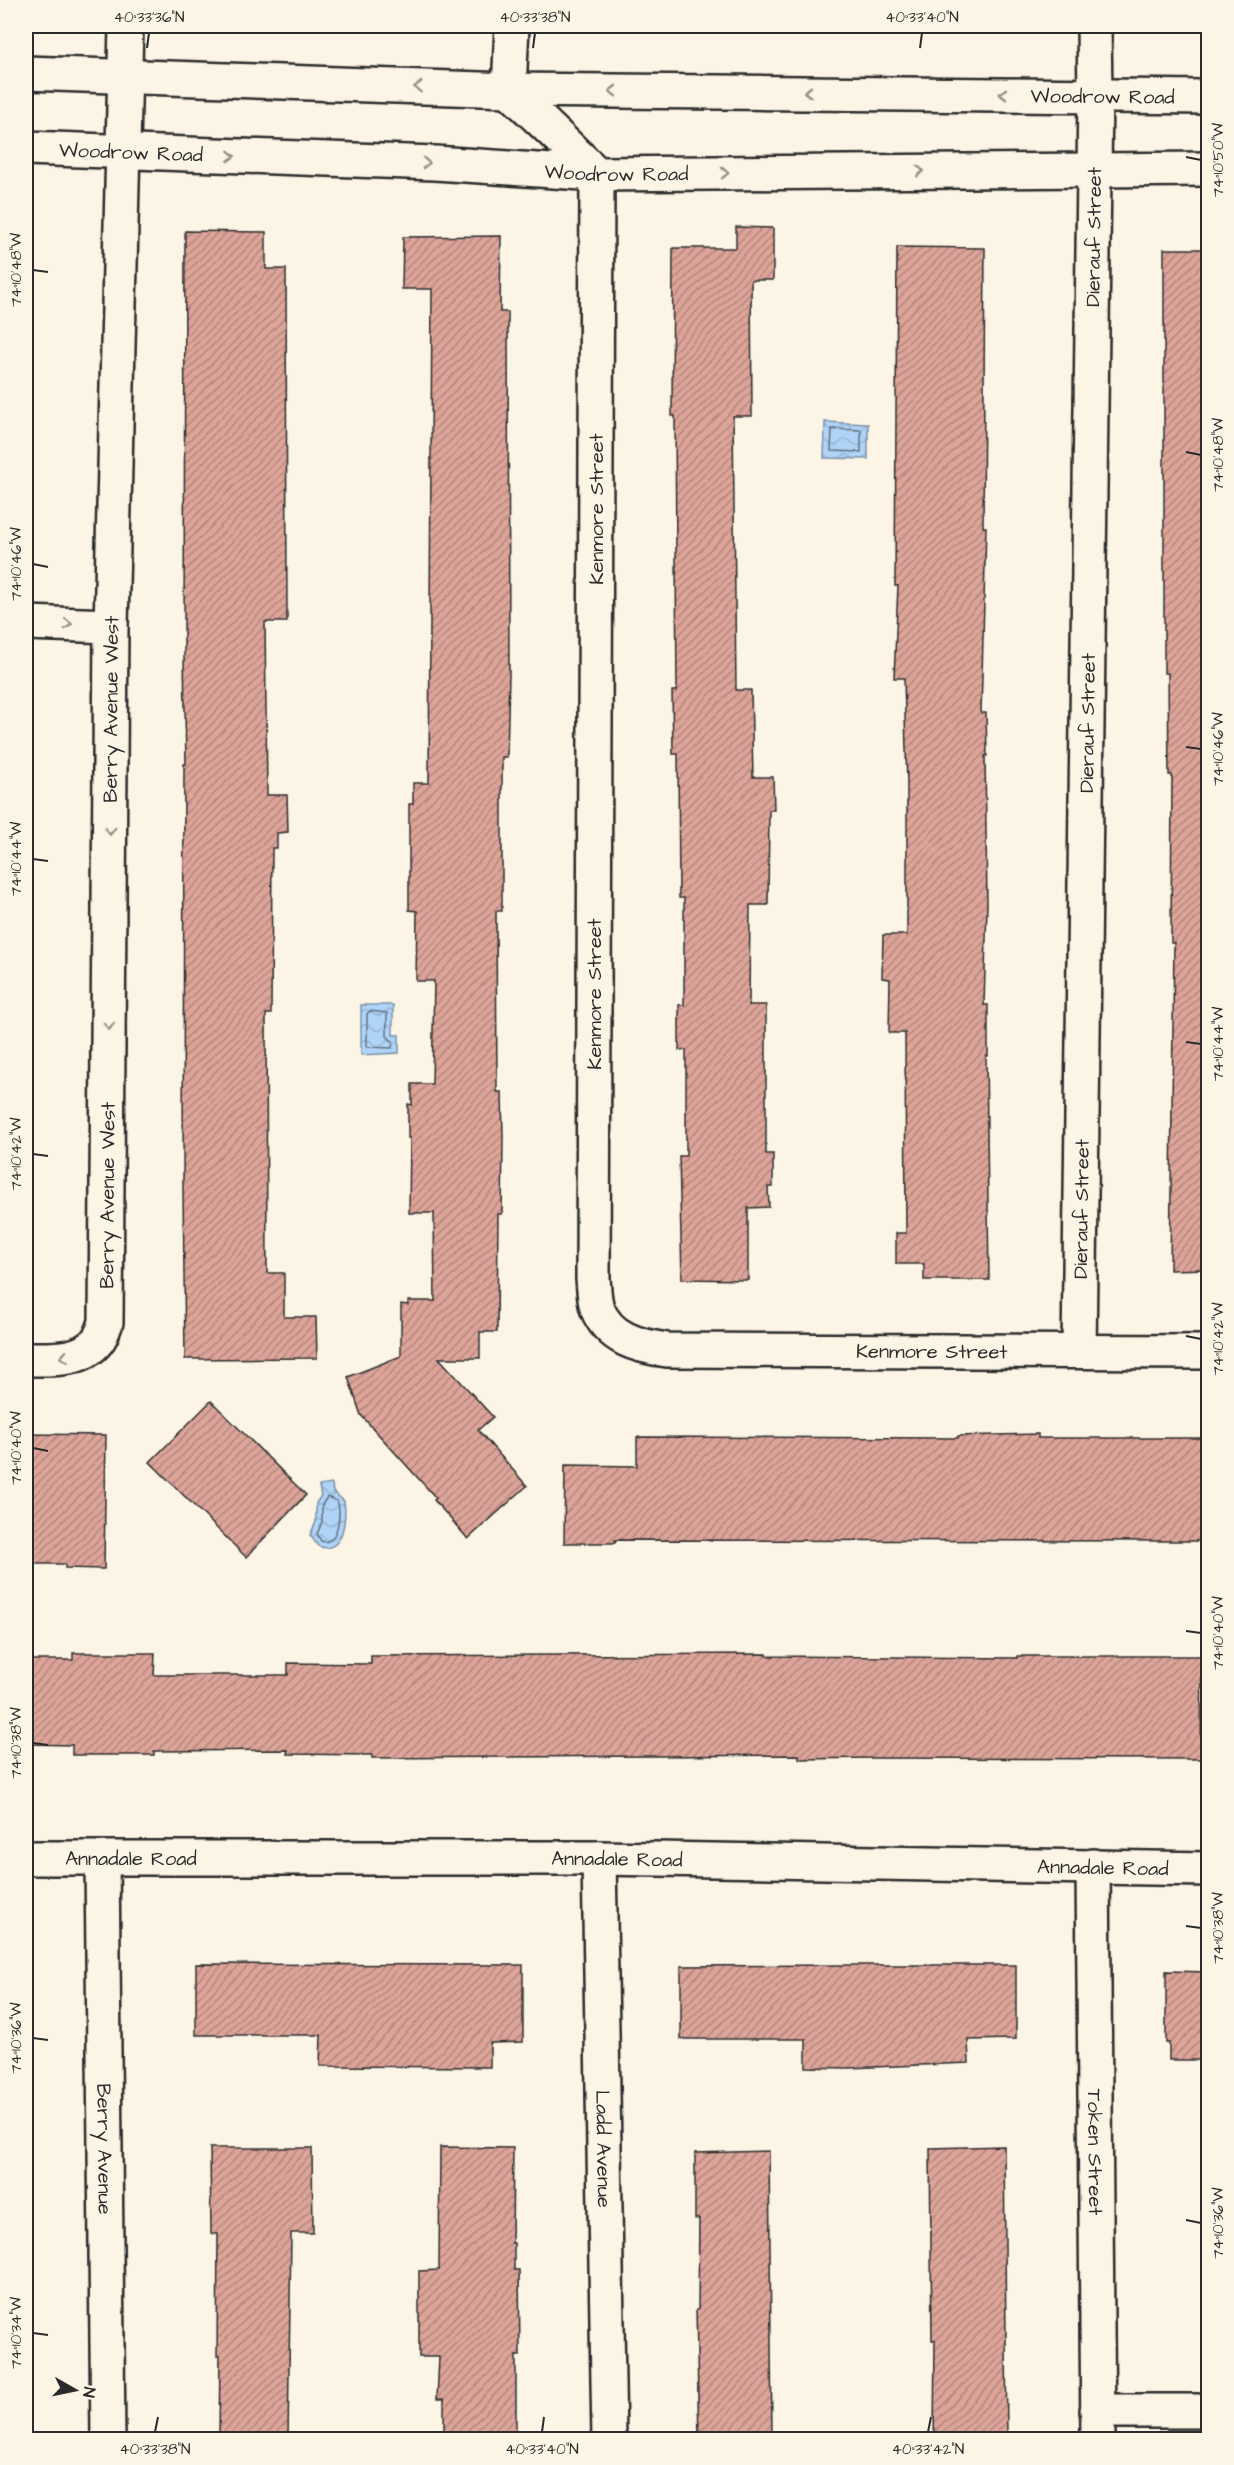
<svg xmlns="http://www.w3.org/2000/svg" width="1234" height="2465" font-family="'Architects Daughter',sans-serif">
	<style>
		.water { fill: url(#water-waves); stroke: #7a90a6; stroke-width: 1.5 }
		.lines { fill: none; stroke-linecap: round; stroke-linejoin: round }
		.shore { stroke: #606f7d; stroke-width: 1.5 }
		.building { fill: url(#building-hatch); stroke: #2b2b2b; stroke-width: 1.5 }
		.minor-casing { stroke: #2b2b2b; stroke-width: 38 }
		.tertiary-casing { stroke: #2b2b2b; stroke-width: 38 }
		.minor { stroke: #fcf5e5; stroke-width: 33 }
		.tertiary { stroke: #fcf5e5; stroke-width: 33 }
		.oneway { stroke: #949088 }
		.ticks { fill: none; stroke: #2b2b2b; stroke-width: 2 }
		.labels { text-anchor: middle; stroke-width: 4.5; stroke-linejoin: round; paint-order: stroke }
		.street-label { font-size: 20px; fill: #2b2b2b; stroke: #fcf5e5 }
		.neatline { fill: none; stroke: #2b2b2b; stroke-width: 2 }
		.ticks-label { font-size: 15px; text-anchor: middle; fill: #2b2b2b }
	</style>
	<defs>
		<pattern id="water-waves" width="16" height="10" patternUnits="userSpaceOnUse" patternTransform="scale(1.5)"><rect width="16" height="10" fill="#afd4f8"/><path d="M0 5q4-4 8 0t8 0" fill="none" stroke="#97b6d5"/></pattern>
		<pattern id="building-hatch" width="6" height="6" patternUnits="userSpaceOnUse" patternTransform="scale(1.5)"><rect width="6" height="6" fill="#dda49a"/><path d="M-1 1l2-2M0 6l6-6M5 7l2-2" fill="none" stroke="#b3867e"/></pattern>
	</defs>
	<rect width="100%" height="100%" fill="#fcf5e5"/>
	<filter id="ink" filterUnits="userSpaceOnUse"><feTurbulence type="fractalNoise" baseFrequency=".0167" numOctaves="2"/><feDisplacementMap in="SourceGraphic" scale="12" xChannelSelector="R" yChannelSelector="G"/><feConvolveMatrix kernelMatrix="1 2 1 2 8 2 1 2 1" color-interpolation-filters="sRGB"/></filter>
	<g filter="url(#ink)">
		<g class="water">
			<polygon points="825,422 868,424 868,459 824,458"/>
			<polygon points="361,1005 393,1005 393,1035 399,1035 399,1053 361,1055"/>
			<path d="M332,1484l1,8 11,9c3,18 -1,55 -26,45l-8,-11 6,-13v-19l5,-7 -2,-10z"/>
		</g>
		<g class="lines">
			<g class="shore">
				<polygon points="832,429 861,430 861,452 831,451"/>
				<polygon points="370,1011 387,1013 387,1036 393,1042 392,1048 367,1047 367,1014"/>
				<path d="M327,1497l10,4c5,11 1,46 -16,40l-4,-7 5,-12v-17z"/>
			</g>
		</g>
		<g class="building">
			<polygon points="736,227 773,228 773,280 751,280 752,416 733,416 736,690 751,690 753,777 773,777 774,810 769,810 768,905 750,905 749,1005 766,1005 766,1154 773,1154 773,1187 768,1187 769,1207 748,1208 748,1280 682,1279 679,1156 686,1156 686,1050 679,1050 679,1005 684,1005 684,898 679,898 678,754 673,754 672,691 677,691 675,416 672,416 673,248 736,248"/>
			<polygon points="185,231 266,232 266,269 286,269 287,622 265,622 267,795 287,795 288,832 277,833 277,848 272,848 271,1014 266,1014 267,1273 284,1273 284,1317 316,1317 317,1358 185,1359 183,1189 184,764 186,764 184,656"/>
			<polygon points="501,236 500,312 508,312 509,675 507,757 502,757 502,911 496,911 497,1092 502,1092 503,1138 502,1214 498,1214 497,1332 480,1332 480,1358 439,1358 493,1417 478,1430 527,1486 468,1539 434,1500 436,1498 361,1415 348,1377 401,1356 401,1304 408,1305 408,1301 435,1301 434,1213 409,1213 410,1138 408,1138 408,1104 412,1105 412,1084 432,1084 434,981 416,981 417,911 409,910 409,804 413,804 413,783 429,783 432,289 402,289 403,237"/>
			<polygon points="897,247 985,248 983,527 986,527 981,713 986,713 987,756 985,756 987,906 984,1005 988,1005 988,1056 986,1056 989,1280 924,1280 924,1264 896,1264 896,1233 906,1233 905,1033 889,1033 890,979 882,978 883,935 907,935 907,785 904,678 894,678 898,586 895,586"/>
			<polygon points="1164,249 1209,249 1209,1269 1170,1270 1174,943 1171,943 1172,775 1169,775 1168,673 1164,673"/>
			<polygon points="211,1401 306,1495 246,1557 150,1462"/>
			<polygon points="26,1434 106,1435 104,1569 65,1568 65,1564 26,1564"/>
			<polygon points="1038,1434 1038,1438 1209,1438 1209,1541 615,1540 615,1543 564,1543 565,1465 637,1466 637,1437 958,1438 958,1436"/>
			<polygon points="73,1653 155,1653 154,1675 288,1675 288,1663 371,1664 371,1656 767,1654 767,1656 1017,1658 1017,1656 1202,1656 1201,1759 874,1758 799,1759 799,1755 372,1758 372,1755 287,1754 288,1750 154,1751 154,1755 72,1755 72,1745 26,1744 26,1660 73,1660"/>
			<polygon points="196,1964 523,1965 523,2042 490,2043 490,2067 320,2066 321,2035 196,2035"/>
			<polygon points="849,1965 1016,1965 1016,2039 968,2040 969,2063 848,2068 806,2067 806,2039 681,2039 681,1966"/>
			<polygon points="1166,1971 1209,1972 1209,2047 1201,2047 1200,2060 1169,2060 1169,2043 1166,2043"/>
			<polygon points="1004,2146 1007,2439 934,2439 935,2340 932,2340 930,2148"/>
			<polygon points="440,2147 513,2148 512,2243 514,2243 514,2270 519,2270 520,2356 516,2356 516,2439 444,2439 444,2399 437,2399 439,2357 419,2357 419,2271 439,2270"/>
			<polygon points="210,2148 312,2148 313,2233 291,2233 288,2439 219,2439 220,2356 217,2356 218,2234 211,2234"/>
			<polygon points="769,2151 772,2439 699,2439 696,2310 698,2310 699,2219 695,2219 695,2153"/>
		</g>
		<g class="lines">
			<g class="minor-casing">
				<g id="minor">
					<path id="s1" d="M512,26l-3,64 88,84 -4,1105c1,9 1,20 4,29 12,31 41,38 70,42l541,2"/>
					<polyline points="26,623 111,626"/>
					<path id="s2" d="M1079,1351l16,-1257 -1,-68"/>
					<path id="s3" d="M26,1359c23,0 56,3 72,-19 4,-5 6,-12 8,-18l5,-696 15,-600"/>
					<path id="s4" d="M599,1858l10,582"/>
					<path id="s5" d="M102,1859l6,581"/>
					<path id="s6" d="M1093,1866l5,574"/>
					<polyline points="1097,2411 1208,2411"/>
				</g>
			</g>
			<g class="tertiary-casing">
				<g id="tertiary">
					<path id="s7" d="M26,73l483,17 699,7"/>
					<path id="s8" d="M26,148l409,15 162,11 611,-5"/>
					<path id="s9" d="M26,1858h573l609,11"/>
				</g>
			</g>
			<use href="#minor" class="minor"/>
			<use href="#tertiary" class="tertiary"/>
		</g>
		<defs><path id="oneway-chevron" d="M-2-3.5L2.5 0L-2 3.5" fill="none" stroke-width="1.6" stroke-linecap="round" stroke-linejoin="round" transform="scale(1.5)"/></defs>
		<g class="oneway">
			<use href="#oneway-chevron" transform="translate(418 87) rotate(-178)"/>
			<use href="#oneway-chevron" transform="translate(613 91) rotate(-180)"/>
			<use href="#oneway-chevron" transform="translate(808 92) rotate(-180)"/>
			<use href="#oneway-chevron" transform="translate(1003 94) rotate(-180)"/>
			<use href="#oneway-chevron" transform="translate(231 156) rotate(2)"/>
			<use href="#oneway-chevron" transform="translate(426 163) rotate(2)"/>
			<use href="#oneway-chevron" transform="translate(920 171) rotate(-1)"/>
			<use href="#oneway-chevron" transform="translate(725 173) rotate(-1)"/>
			<use href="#oneway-chevron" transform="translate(68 624) rotate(2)"/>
			<use href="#oneway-chevron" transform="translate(110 831) rotate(90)"/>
			<use href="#oneway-chevron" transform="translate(109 1026) rotate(90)"/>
			<use href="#oneway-chevron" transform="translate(64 1357) rotate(170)"/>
		</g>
	</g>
	<path class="ticks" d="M147,48l2,-15M533,48l2,-15M920,48l2,-15M1186,157l15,3M33,270l15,2M1186,452l15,3M33,564l15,3M1186,747l15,2M33,859l15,2M1186,1042l15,2M33,1154l15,2M1186,1336l15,3M33,1448l15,3M1186,1631l15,2M33,1743l15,2M1186,1926l15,2M33,2038l15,2M1186,2220l15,3M33,2333l15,2M155,2432l3,-15M542,2432l2,-15M928,2432l3,-15"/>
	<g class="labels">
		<g class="street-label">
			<text dy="7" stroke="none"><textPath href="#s7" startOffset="1077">Woodrow Road</textPath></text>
			<text dy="7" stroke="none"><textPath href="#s8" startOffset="105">Woodrow Road</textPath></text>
			<text dy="7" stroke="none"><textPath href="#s8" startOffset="591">Woodrow Road</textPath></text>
			<text dy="7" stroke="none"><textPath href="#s2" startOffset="1114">Dierauf Street</textPath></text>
			<text transform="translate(596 509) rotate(-90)" y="7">Kenmore Street</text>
			<text dy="7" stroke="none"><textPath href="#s3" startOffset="710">Berry Avenue West</textPath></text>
			<text dy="7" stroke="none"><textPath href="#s2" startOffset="628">Dierauf Street</textPath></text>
			<text transform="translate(594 994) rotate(-90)" y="7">Kenmore Street</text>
			<text dy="7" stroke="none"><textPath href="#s3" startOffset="224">Berry Avenue West</textPath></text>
			<text dy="7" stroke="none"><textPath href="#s2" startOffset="142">Dierauf Street</textPath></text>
			<text dy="7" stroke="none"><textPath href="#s1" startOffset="1671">Kenmore Street</textPath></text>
			<text dy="7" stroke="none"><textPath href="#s9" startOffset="105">Annadale Road</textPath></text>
			<text dy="7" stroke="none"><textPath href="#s9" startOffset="591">Annadale Road</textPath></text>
			<text dy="7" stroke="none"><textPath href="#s9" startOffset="1077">Annadale Road</textPath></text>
			<text dy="7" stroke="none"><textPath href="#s5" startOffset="290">Berry Avenue</textPath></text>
			<text dy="7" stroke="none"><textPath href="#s4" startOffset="291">Ladd Avenue</textPath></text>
			<text dy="7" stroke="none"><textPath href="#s6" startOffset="286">Token Street</textPath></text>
		</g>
	</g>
	<rect width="1234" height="2465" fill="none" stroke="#fcf5e5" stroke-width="66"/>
	<g transform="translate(75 2390) rotate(99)" stroke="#fcf5e5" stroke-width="4.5" paint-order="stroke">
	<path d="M0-4.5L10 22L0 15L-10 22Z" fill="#2b2b2b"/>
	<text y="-9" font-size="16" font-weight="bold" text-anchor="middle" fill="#2b2b2b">N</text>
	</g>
	<rect x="33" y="33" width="1168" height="2399" class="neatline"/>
	<g class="ticks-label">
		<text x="149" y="22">40°33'36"N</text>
		<text x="535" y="22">40°33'38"N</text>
		<text x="922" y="22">40°33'40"N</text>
		<text transform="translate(1218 160) rotate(-90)" y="5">74°10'50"W</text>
		<text transform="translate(16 270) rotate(-90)" y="5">74°10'48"W</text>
		<text transform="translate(1218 455) rotate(-90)" y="5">74°10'48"W</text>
		<text transform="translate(16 564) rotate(-90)" y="5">74°10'46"W</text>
		<text transform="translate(1218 749) rotate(-90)" y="5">74°10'46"W</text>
		<text transform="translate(16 859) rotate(-90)" y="5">74°10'44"W</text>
		<text transform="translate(1218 1044) rotate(-90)" y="5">74°10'44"W</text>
		<text transform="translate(16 1154) rotate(-90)" y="5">74°10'42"W</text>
		<text transform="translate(1218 1339) rotate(-90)" y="5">74°10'42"W</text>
		<text transform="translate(16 1448) rotate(-90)" y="5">74°10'40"W</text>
		<text transform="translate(1218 1633) rotate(-90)" y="5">74°10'40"W</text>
		<text transform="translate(16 1743) rotate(-90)" y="5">74°10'38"W</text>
		<text transform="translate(1218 1928) rotate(-90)" y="5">74°10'38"W</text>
		<text transform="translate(16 2038) rotate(-90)" y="5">74°10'36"W</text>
		<text transform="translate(1218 2223) rotate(-90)" y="5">74°10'36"W</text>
		<text transform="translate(16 2333) rotate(-90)" y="5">74°10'34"W</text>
		<text x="155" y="2454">40°33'38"N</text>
		<text x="542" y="2454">40°33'40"N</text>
		<text x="928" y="2454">40°33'42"N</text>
	</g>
</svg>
